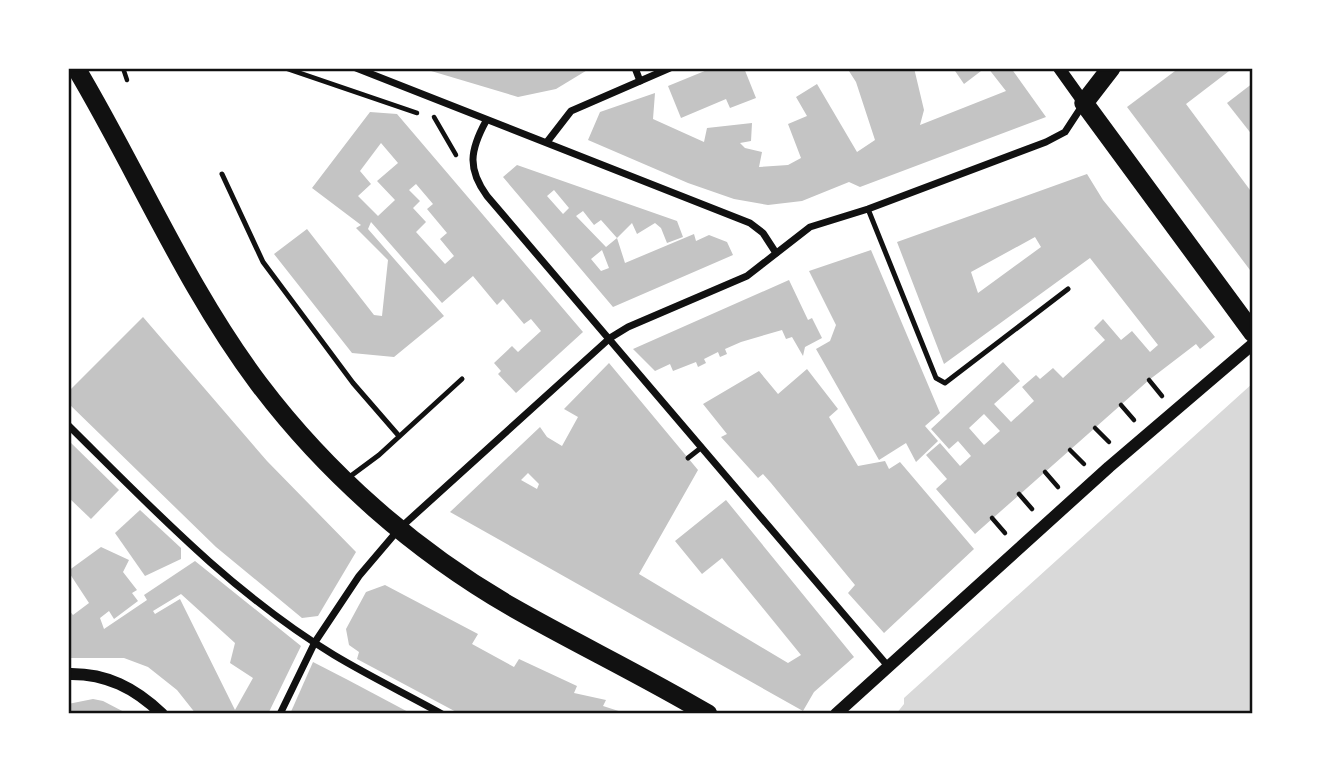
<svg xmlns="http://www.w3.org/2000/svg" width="1321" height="782" font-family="'Varela Round',sans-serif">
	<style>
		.water { fill: #d9d9d9 }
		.building { fill: #c4c4c4; fill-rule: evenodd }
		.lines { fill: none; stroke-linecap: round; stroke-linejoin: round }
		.path { stroke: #111; stroke-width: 4.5 }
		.service { stroke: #111; stroke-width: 5 }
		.minor { stroke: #111; stroke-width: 7 }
		.tertiary { stroke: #111; stroke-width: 12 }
		.trunk { stroke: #111; stroke-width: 19 }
		.neatline { fill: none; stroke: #111; stroke-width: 2.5 }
	</style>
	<rect width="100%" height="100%" fill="#fff"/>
	<polygon class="water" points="1253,383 1253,714 896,714 904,704 904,698"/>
	<g class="building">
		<polygon points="421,68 589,68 589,69 556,89 518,97"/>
		<polygon points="712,68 744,68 756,98 730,108 726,99 681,118 668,86"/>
		<polygon points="847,68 914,68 924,110 920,125 1006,91 988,68 1011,68 1046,117 860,187 849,182 802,201 768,205 734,199 688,183 588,140 600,112 655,93 653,119 704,142 707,128 752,123 751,141 740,143 745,148 762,152 759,167 788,165 801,158 788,124 807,116 796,97 817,84 857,152 875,140 856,82"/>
		<polygon points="953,68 985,68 964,84"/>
		<polygon points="1179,68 1233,68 1186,104 1253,194 1253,274 1127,107"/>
		<polygon points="1253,83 1253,136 1227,103"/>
		<path d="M370,112l27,2 186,218 -67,61 -18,-19 3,-3 -7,-8 18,-17 6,6 23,-21 -10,-12 -7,5 -21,-25 -6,6 -24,-29 -31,27 -71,-81 -3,7 76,87 -50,41 -42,-4 -78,-99 33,-25 67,86 8,1 6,-56 -32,-32 5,-3 -49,-37zM381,143l17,20 -21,18 18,19 -17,16 -20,-20 13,-12 -11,-13zM416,184l17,20 -6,5 20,24 -7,6 14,17 -9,8 -29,-32 10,-10 -13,-14 7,-7 -11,-11z"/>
		<path d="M517,165l160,56 6,16 -16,6 -6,-15 -6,-5 -18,11 -5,-11 -15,15 8,25 69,-29 2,7 13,-6 18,7 6,13 -120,52 -110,-130zM554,190l15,18 -6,6 -16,-18zM583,211l11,14 7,-5 16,18 -11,9 -30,-31zM602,250l7,18 -8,3 -10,-12z"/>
		<path d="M1087,174l16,26 112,137 -15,12 -4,-5 -47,36 -174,154 -39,-45 11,-10 -21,-24 14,-12 20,23 11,-10 -13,-15 -9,8 -18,-20 72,-67 17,19 -26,23 17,18 23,-21 -12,-14 14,-12 4,4 13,-11 10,10 42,-38 -11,-12 9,-9 18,21 11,-9 18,21 8,-7 -68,-87 -146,106 -47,-122zM1035,237l6,10 -63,46 -7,-21zM984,414l16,17 -16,14 -15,-17z"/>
		<polygon points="871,250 940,413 925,426 938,441 916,462 906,443 879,460 816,349 830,341 836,325 809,271"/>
		<polygon points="789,280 808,320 812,318 822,338 805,347 803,356 792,337 786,339 782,330 741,342 725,349 727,354 720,357 718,352 704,359 706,363 698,367 696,362 673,371 670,364 655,371 633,349"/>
		<polygon points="143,317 267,461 356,552 318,616 302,618 216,547 68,403 68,392"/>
		<path d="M609,363l89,107 -59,104 149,89 13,-8 -79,-97 -20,16 -27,-33 51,-41 128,157 -40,35 -11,19 -353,-199 90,-85 7,10 15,9 16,-29 -14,-8zM528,473l11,11 -2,5 -16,-9z"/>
		<polygon points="807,369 838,409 829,417 858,466 885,461 889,469 900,462 974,549 884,633 848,593 855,585 771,483 763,474 758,478 721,437 727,434 703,404 759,371 778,394"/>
		<polygon points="68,440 119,490 91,519 68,497"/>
		<polygon points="140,510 181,548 181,559 145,576 115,533"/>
		<path d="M101,547l28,13 -6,12 14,18 -5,3 6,8 -24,18 -5,-8 -9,7 4,11 43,-29 -3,-5 51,-34 106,85 -33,68h-72l-19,-24 -29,-23 -24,-9h-56v-49l5,6 16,-12 -21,-32zM181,594l54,49 -5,20 23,15 -18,32 -55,-111 -25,15 -2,-3z"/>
		<polygon points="385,585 478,634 472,644 514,667 519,659 577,686 574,693 606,700 603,706 628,714 460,714 357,659 359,652 349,645 346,629 366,592"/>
		<polygon points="313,662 348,680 412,714 290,714"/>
		<polygon points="93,699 103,701 128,714 68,714 68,704"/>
	</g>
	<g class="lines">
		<g class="path">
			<polyline points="123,68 127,80"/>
			<polyline points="285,68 417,113"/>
			<polyline points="434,117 456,155"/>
			<polyline points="1149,380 1162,396"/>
			<polyline points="1121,405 1134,420"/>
			<polyline points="1095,428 1109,442"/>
			<polyline points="1070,450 1084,464"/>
			<polyline points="1045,472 1058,487"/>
			<polyline points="1019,494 1032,509"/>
			<polyline points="992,518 1005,533"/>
		</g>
		<g class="service">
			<polyline points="222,174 263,262 353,383 399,436"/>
			<polyline points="868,209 936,378 945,383 1068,289"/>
			<polyline points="688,458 702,447"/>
			<polyline points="348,478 379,455 462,379"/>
		</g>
		<g class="minor">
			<polyline points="356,68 750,223 763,233 776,253"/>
			<polyline points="635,68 640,81"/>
			<path d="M486,121c-16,29 -19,48 1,75l400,469"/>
			<polyline points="547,142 571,111 670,68"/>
			<path d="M68,425c83,82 165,169 266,230 35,21 72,39 108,59"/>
			<polyline points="280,714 315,642 359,576 399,529 610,338 628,327 747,276 810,227 868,209 1046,142 1065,132 1084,103"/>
		</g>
		<g class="tertiary">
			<polyline points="1059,68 1084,103"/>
			<path d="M68,674c38,-1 67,14 94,40"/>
			<polyline points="836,714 1109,467 1253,344"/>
		</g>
		<g class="trunk">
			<path d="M76,68c62,104 110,219 183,316 68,90 156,167 253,223 65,37 132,69 196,107"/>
			<polyline points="1111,68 1084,103 1253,333"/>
		</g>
	</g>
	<rect width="1321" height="782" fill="none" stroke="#ffffff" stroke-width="140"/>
	<rect x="70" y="70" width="1181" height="642" class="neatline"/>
</svg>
